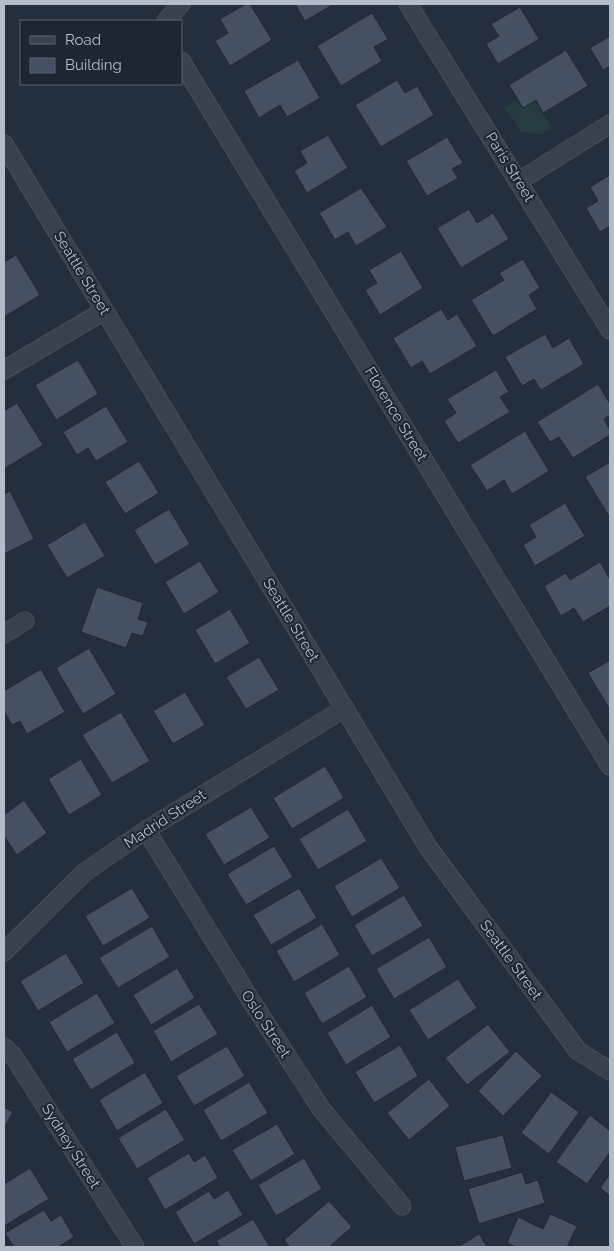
<svg xmlns="http://www.w3.org/2000/svg" width="614" height="1251" font-family="Raleway,sans-serif">
	<style>
		.green { fill: #263c3f }
		.building { fill: #455162; stroke: #1f2835 }
		.lines { fill: none; stroke-linecap: round; stroke-linejoin: round }
		.minor-casing { stroke: #565f6c; stroke-width: 19 }
		.minor { stroke: #38414e; stroke-width: 18 }
		.labels { text-anchor: middle; stroke-width: 4; stroke-linejoin: round; paint-order: stroke }
		.street-label { font-size: 15px; fill: #b4bcc9; stroke: #1d2633 }
	</style>
	<rect width="100%" height="100%" fill="#242f3e"/>
	<polygon class="green" points="516,101 522,109 535,101 552,128 541,135 520,131 505,108"/>
	<g class="building">
		<polygon points="246,4 250,4 272,40 230,66 215,41 228,33 220,19"/>
		<polygon points="295,4 334,4 305,21"/>
		<polygon points="520,7 539,39 498,64 486,44 499,36 491,24"/>
		<polygon points="372,13 388,39 374,47 382,61 341,86 317,46"/>
		<polygon points="610,36 610,66 603,70 590,48"/>
		<polygon points="566,50 588,86 543,113 536,100 523,108 509,85"/>
		<polygon points="298,60 320,98 287,117 280,105 259,118 244,91"/>
		<polygon points="397,80 405,93 417,86 434,115 381,147 355,105"/>
		<polygon points="328,135 348,168 307,193 294,171 307,163 300,151"/>
		<polygon points="447,137 463,163 452,169 458,178 427,196 406,161"/>
		<polygon points="610,175 610,226 600,232 586,208 598,201 590,187"/>
		<polygon points="361,188 387,227 356,246 348,232 335,240 319,213"/>
		<polygon points="469,209 477,223 493,213 509,239 461,268 437,228"/>
		<polygon points="401,251 423,288 380,315 365,290 377,283 369,270"/>
		<polygon points="16,255 40,295 4,317 4,262"/>
		<polygon points="523,259 540,288 529,295 537,309 493,336 471,300 504,280 499,273"/>
		<polygon points="441,309 448,320 457,314 477,346 430,374 422,361 411,368 393,338"/>
		<polygon points="545,334 553,348 569,338 584,364 541,390 534,379 522,386 505,357"/>
		<polygon points="78,360 98,394 56,420 35,385"/>
		<polygon points="496,370 509,392 500,397 510,412 458,443 444,421 456,413 447,399"/>
		<polygon points="598,384 610,404 610,415 604,419 610,430 610,435 573,458 559,437 550,442 537,422"/>
		<polygon points="17,403 43,445 4,469 4,411"/>
		<polygon points="106,406 128,442 96,461 88,448 77,455 63,432"/>
		<polygon points="525,431 549,471 512,494 504,480 487,491 470,465"/>
		<polygon points="139,461 159,493 125,514 105,482"/>
		<polygon points="610,462 610,518 585,477"/>
		<polygon points="10,491 34,539 4,554 4,494"/>
		<polygon points="565,503 585,536 535,566 523,545 536,537 529,525"/>
		<polygon points="169,509 190,544 155,565 134,530"/>
		<polygon points="85,522 105,556 67,578 47,545"/>
		<polygon points="200,561 219,592 184,614 165,582"/>
		<polygon points="600,562 610,579 610,606 583,622 574,608 561,616 544,586 566,573 570,580"/>
		<polygon points="97,587 143,603 138,619 148,622 143,636 132,633 126,648 81,632"/>
		<polygon points="230,609 250,643 215,664 195,630"/>
		<polygon points="89,648 116,694 83,714 56,668"/>
		<polygon points="259,657 279,690 246,709 226,677"/>
		<polygon points="610,660 610,710 588,673"/>
		<polygon points="41,669 65,712 27,734 20,721 12,725 4,711 4,691"/>
		<polygon points="185,692 205,725 173,744 153,711"/>
		<polygon points="121,712 150,761 112,783 82,735"/>
		<polygon points="81,759 102,795 69,815 48,779"/>
		<polygon points="325,766 344,798 292,829 273,798"/>
		<polygon points="24,800 47,833 17,855 4,836 4,815"/>
		<polygon points="251,807 270,838 224,865 205,834"/>
		<polygon points="348,809 367,841 318,870 299,839"/>
		<polygon points="274,846 293,877 246,905 227,874"/>
		<polygon points="381,858 400,888 352,917 334,886"/>
		<polygon points="132,888 150,918 103,946 85,916"/>
		<polygon points="299,888 317,918 271,945 253,915"/>
		<polygon points="404,895 423,926 372,956 354,925"/>
		<polygon points="322,924 340,955 294,982 276,951"/>
		<polygon points="152,926 170,957 118,988 99,958"/>
		<polygon points="429,937 447,967 394,999 376,969"/>
		<polygon points="66,953 84,983 38,1011 20,981"/>
		<polygon points="349,966 367,997 322,1024 304,993"/>
		<polygon points="177,968 195,998 151,1025 133,995"/>
		<polygon points="458,979 477,1008 428,1040 409,1010"/>
		<polygon points="97,993 115,1023 67,1052 49,1022"/>
		<polygon points="199,1004 218,1034 171,1062 153,1031"/>
		<polygon points="372,1005 391,1037 346,1065 327,1033"/>
		<polygon points="488,1024 510,1052 467,1085 445,1058"/>
		<polygon points="117,1032 135,1063 91,1090 72,1059"/>
		<polygon points="400,1045 418,1076 374,1103 355,1072"/>
		<polygon points="227,1046 245,1076 194,1106 176,1076"/>
		<polygon points="516,1051 542,1076 503,1116 478,1091"/>
		<polygon points="145,1072 163,1103 117,1131 99,1100"/>
		<polygon points="429,1079 450,1106 409,1140 387,1113"/>
		<polygon points="249,1082 268,1113 221,1141 203,1110"/>
		<polygon points="551,1092 579,1112 549,1154 521,1133"/>
		<polygon points="4,1107 13,1112 4,1128"/>
		<polygon points="166,1109 185,1140 137,1169 118,1138"/>
		<polygon points="590,1115 610,1131 610,1152 587,1184 556,1162"/>
		<polygon points="277,1124 295,1154 251,1181 232,1150"/>
		<polygon points="503,1135 512,1168 464,1181 455,1147"/>
		<polygon points="189,1153 194,1162 205,1155 218,1178 165,1210 147,1178"/>
		<polygon points="304,1158 322,1189 276,1216 258,1185"/>
		<polygon points="30,1168 49,1199 4,1226 4,1184"/>
		<polygon points="522,1172 526,1184 538,1180 545,1203 479,1224 468,1189"/>
		<polygon points="610,1174 610,1196 600,1188"/>
		<polygon points="228,1190 243,1215 194,1244 175,1212 209,1191 214,1199"/>
		<polygon points="329,1201 352,1227 329,1247 290,1247 284,1240"/>
		<polygon points="44,1210 51,1221 61,1215 74,1237 58,1247 14,1247 5,1233"/>
		<polygon points="550,1214 577,1226 567,1247 516,1247 507,1243 518,1217 543,1229"/>
		<polygon points="253,1219 270,1247 220,1247 216,1241"/>
		<polygon points="479,1234 487,1247 458,1247"/>
	</g>
	<g class="lines">
		<g class="minor-casing">
			<g id="minor">
				<polyline points="408,4 610,330"/>
				<polyline points="166,21 181,4"/>
				<polyline points="181,61 610,766"/>
				<polyline points="4,144 428,847 578,1051 610,1071"/>
				<polyline points="519,181 610,124"/>
				<polyline points="4,370 104,311"/>
				<polyline points="4,634 25,621"/>
				<polyline points="146,830 252,1002 322,1110 402,1206"/>
				<polyline points="4,952 85,872 146,830 345,708"/>
				<polyline points="4,1047 14,1057 135,1247"/>
			</g>
		</g>
		<use href="#minor" class="minor"/>
	</g>
	<g class="labels">
		<g class="street-label">
			<text transform="translate(510 167) rotate(58)" y="5">Paris Street</text>
			<text transform="translate(82 273) rotate(59)" y="5">Seattle Street</text>
			<text transform="translate(396 414) rotate(59)" y="5">Florence Street</text>
			<text transform="translate(291 620) rotate(59)" y="5">Seattle Street</text>
			<text transform="translate(165 819) rotate(-33)" y="5">Madrid Street</text>
			<text transform="translate(511 960) rotate(54)" y="5">Seattle Street</text>
			<text transform="translate(266 1024) rotate(57)" y="5">Oslo Street</text>
			<text transform="translate(71 1146) rotate(58)" y="5">Sydney Street</text>
		</g>
	</g>
	<rect width="614" height="1251" fill="none" stroke="#b4bcc9" stroke-width="10"/>
	<rect x="20" y="20" width="162" height="65" fill="#1d2633" stroke="#59626f"/>
	<rect x="30" y="36" width="25" height="8" fill="#38414e" stroke="#59626f"/>
	<text x="65" y="45" font-size="15" fill="#b4bcc9">Road</text>
	<rect x="30" y="58" width="25" height="15" fill="#455162" stroke="#59626f"/>
	<text x="65" y="70" font-size="15" fill="#b4bcc9">Building</text>
</svg>
